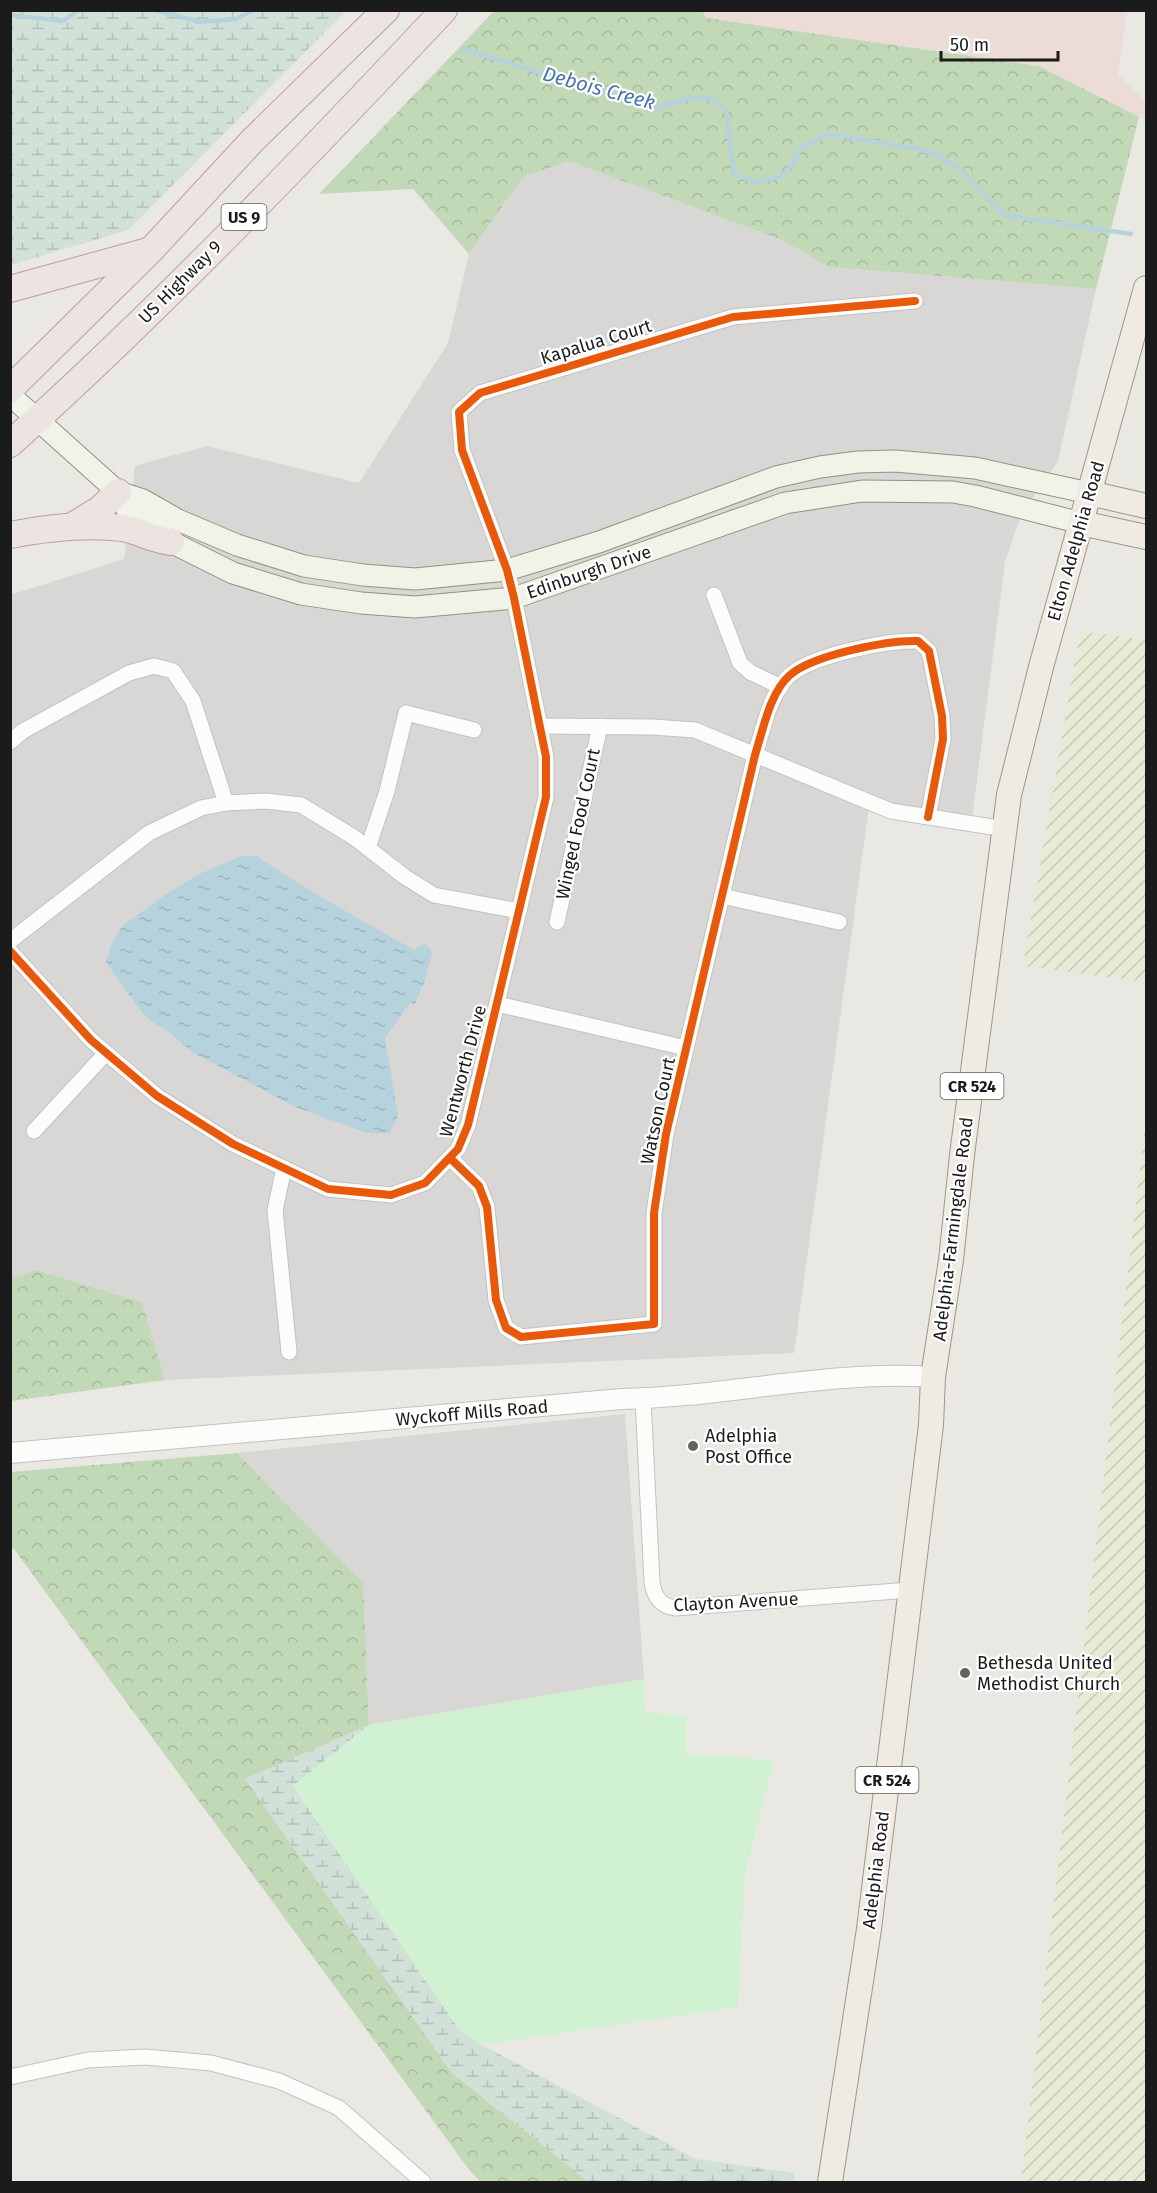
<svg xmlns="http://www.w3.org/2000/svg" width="1157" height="2193" font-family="'Fira Sans',sans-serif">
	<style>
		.residential { fill: #d9d7d5 }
		.commercial { fill: #ecdcd8 }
		.farmland { fill: url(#farmland-furrows) }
		.forest { fill: url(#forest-crowns) }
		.wetland { fill: url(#wetland-marsh) }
		.park { fill: #d0f1d2 }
		.water { fill: url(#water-ripples) }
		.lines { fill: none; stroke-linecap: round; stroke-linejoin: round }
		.stream { stroke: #b6d3dd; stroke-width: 4.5 }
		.minor-casing { stroke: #c2c2bf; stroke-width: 17 }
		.tertiary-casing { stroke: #c2c2bf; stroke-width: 22 }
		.secondary-casing { stroke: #90937c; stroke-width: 23 }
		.primary-casing { stroke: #a09780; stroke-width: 26 }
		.trunk-casing { stroke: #bf9ca3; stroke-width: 28 }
		.minor { stroke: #fcfcfb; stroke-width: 15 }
		.tertiary { stroke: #fcfcfb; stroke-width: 20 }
		.secondary { stroke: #f1f2e8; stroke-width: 21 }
		.primary { stroke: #efebe2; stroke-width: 24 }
		.trunk { stroke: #ece4e0; stroke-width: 26 }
		.cycleway-casing { stroke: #fff; stroke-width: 11 }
		.cycleway { stroke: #e8590c; stroke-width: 8 }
		.poi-dot { fill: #636361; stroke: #fff; stroke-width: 2 }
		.labels { text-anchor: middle; stroke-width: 4.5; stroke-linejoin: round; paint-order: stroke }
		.shield { fill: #fff; stroke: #5f5f5f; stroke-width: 1.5 }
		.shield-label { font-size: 16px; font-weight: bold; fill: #1b1b1b }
		.street-label { font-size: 18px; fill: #1b1b1b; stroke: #fff }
		.poi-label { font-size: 18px; fill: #1b1b1b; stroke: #fff; text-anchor: start }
		.water-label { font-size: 20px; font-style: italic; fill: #4973aa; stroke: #fff }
	</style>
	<defs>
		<pattern id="farmland-furrows" width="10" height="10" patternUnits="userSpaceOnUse" patternTransform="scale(1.5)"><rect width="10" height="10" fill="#e9ead6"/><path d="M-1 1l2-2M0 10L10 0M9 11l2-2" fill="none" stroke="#c7c8b7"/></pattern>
		<pattern id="forest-crowns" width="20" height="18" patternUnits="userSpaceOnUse" patternTransform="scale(1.5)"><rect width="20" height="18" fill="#c2d9b8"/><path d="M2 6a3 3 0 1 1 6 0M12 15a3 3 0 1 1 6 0" fill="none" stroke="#a6ba9e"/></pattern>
		<pattern id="wetland-marsh" width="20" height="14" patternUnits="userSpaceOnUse" patternTransform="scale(1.5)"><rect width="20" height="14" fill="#d1e1d8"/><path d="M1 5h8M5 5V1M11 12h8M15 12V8" fill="none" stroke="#b3c0b9"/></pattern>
		<pattern id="water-ripples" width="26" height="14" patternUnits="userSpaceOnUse" patternTransform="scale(1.5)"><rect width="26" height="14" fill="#b6d3dd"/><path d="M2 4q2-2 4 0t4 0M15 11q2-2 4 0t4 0" fill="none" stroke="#9cb5bd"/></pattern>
	</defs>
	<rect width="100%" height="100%" fill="#eae8e3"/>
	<g class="residential">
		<polygon points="569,161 782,240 830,267 1096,289 1058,461 1021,515 1005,562 971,826 869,807 794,1353 165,1380 142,1302 38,1270 11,1278 10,595 124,559 135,466 207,446 359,483 448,343 469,254 523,177"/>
		<polygon points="625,1414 644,1679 369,1725 363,1583 237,1453"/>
	</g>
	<polygon class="commercial" points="705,11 1127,11 1118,74 1146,102 1146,118 1139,117 1038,66 706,18"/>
	<g class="farmland">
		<polygon points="1080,631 1146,640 1146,982 1023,966"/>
		<polygon points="1146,1117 1146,2182 1021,2182"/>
	</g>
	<g class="forest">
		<polygon points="495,10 702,11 707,18 1039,66 1139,117 1096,289 829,267 782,240 569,161 523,177 469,254 413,189 319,194"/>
		<polygon points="37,1270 142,1302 165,1380 11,1401 11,1278"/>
		<polygon points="237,1453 363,1583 369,1725 246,1779 452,2073 589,2182 481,2182 470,2171 11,1545 10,1472"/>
	</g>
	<g class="wetland">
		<polygon points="11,10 346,10 346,11 128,230 11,265"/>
		<polygon points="369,1725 293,1786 458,2028 482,2045 696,2159 795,2173 794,2182 589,2182 452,2073 245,1779"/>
	</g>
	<polygon class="park" points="644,1679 645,1712 686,1716 686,1754 774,1760 745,1874 738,2007 482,2045 458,2028 293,1786 369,1725"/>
	<polygon class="water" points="242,856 256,856 319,896 414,950 425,942 432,952 425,981 415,1004 409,1004 385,1038 398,1116 390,1133 367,1133 295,1107 192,1052 169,1032 154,1023 142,1013 106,962 111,945 122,926 165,895 199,874"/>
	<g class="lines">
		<g class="stream">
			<polyline points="155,10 199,22 236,19 253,10"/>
			<polyline points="10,15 63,21 79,10"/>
			<polyline points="463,49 656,108 685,99 711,98 726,109 734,174 754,182 780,177 790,167 801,148 827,134 919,149 937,155 961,170 1003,215 1131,234"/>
		</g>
		<g class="minor-casing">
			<g id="minor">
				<polyline points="714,595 740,663 750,672 781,687"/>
				<polyline points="539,726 652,727 695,730 891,811 1005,829"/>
				<polyline points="10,742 23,731 129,673 154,666 173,671 193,701 226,803"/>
				<polyline points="368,848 387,791 406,713 474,730"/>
				<polyline points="722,896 839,922"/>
				<polyline points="557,922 600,726"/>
				<polyline points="10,941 149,833 201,808 226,803 266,801 301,805 355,838 405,877 434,895 519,911"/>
				<polyline points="10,951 91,1040 157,1096 233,1144 328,1189 391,1195 425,1183 458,1149 468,1125 546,797 546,757 514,598 507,570 462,450 459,412 480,393 733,317 915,301"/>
				<polyline points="497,1004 686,1048"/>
				<polyline points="34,1131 106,1053"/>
				<path d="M450,1158l29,28 8,21 9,93 10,28 15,9 133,-13v-111l12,-79 89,-379c8,-25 15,-63 35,-80 23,-20 98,-35 128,-34l11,10 13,65 1,23 -15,78"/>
				<polyline points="284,1168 275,1210 289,1352"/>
				<path d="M643,1399l9,183c2,14 8,24 23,26l235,-18"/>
				<polyline points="10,2077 88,2060 145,2057 211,2063 279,2081 339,2108 423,2182"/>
			</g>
		</g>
		<g class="tertiary-casing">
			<path id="tertiary" d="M10,1453l612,-54c104,-2 207,-29 311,-22"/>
		</g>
		<g class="secondary-casing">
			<g id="secondary">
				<polyline points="10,395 118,492 128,511 160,532 171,542 233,573 301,594 361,603 415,607 514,598 785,503 862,491 953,492 975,496 1081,523"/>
				<polyline points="118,492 143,500 178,520 237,545 304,566 363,575 415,579 507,570 599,542 776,477 820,467 858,462 895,461 975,468 1089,493"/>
			</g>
		</g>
		<g class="primary-casing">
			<g id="primary">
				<polyline points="1089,493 1146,506"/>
				<polyline points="1081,523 1146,537"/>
				<polyline points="830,2182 869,1929 931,1425 933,1377 951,1260 962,1155 1009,795 1041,667 1146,288"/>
			</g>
		</g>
		<g class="trunk-casing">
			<g id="trunk">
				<polyline points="10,289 148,251"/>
				<polyline points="10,389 151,250 252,141 386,10"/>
				<path d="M10,444c152,-137 294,-285 434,-434"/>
				<polyline points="74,525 100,509 118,492"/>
				<path d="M10,535c37,-7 75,-12 112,-7 17,3 31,12 49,14"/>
			</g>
		</g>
		<use href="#minor" class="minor"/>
		<use href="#tertiary" class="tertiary"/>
		<use href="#secondary" class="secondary"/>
		<use href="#primary" class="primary"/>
		<use href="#trunk" class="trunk"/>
		<g class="cycleway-casing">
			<g id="cycleway">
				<polyline points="10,951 91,1040 157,1096 233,1144 328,1189 391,1195 425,1183 458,1149 468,1125 546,797 546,757 514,598 507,570 462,450 459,412 480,393 733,317 915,301"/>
				<path d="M450,1158l29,28 8,21 9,93 10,28 15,9 133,-13v-111l12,-79 89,-379c8,-25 15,-63 35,-80 23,-20 98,-35 128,-34l11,10 13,65 1,23 -15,78"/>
			</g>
		</g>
		<use href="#cycleway" class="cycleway"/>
	</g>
	<g class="poi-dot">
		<circle cx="693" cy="1446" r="6"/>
		<circle cx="965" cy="1673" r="6"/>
	</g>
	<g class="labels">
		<g class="shield">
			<rect x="221.5" y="204" width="45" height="26" rx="4.5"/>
			<rect x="940.5" y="1073" width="63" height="26" rx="4.5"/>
			<rect x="855.5" y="1767" width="63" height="26" rx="4.5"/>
		</g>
		<g class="shield-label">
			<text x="244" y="223">US 9</text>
			<text x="972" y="1092">CR 524</text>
			<text x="887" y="1786">CR 524</text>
		</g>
		<g class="street-label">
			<text transform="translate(180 282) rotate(-45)" y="6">US Highway 9</text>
			<text transform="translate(596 342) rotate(-17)" y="6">Kapalua Court</text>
			<text transform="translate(1076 541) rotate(-74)" y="6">Elton Adelphia Road</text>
			<text transform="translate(589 572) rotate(-19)" y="6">Edinburgh Drive</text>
			<text transform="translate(578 824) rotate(-78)" y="6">Winged Food Court</text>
			<text transform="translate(463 1071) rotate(-75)" y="6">Wentworth Drive</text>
			<text transform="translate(658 1111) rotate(-78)" y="6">Watson Court</text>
			<text transform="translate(953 1229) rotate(-83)" y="6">Adelphia-Farmingdale Road</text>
			<text transform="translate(472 1413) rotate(-5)" y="6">Wyckoff Mills Road</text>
			<text transform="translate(736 1602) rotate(-3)" y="6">Clayton Avenue</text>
			<text transform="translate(876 1870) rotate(-83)" y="6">Adelphia Road</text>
		</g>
		<g class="poi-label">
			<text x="705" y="1442">Adelphia<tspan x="705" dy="21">Post Office</tspan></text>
			<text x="977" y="1669">Bethesda United<tspan x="977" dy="21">Methodist Church</tspan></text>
		</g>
		<g class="water-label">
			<text transform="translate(599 88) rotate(15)" y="7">Debois Creek</text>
		</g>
	</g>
	<rect width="1157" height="2193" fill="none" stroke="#1b1b1b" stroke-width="24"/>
	<path d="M941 51v9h117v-9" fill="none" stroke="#1b1b1b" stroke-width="3"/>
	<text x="950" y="51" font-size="18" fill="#1b1b1b" stroke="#ffffff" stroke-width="4.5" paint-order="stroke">50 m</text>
</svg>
